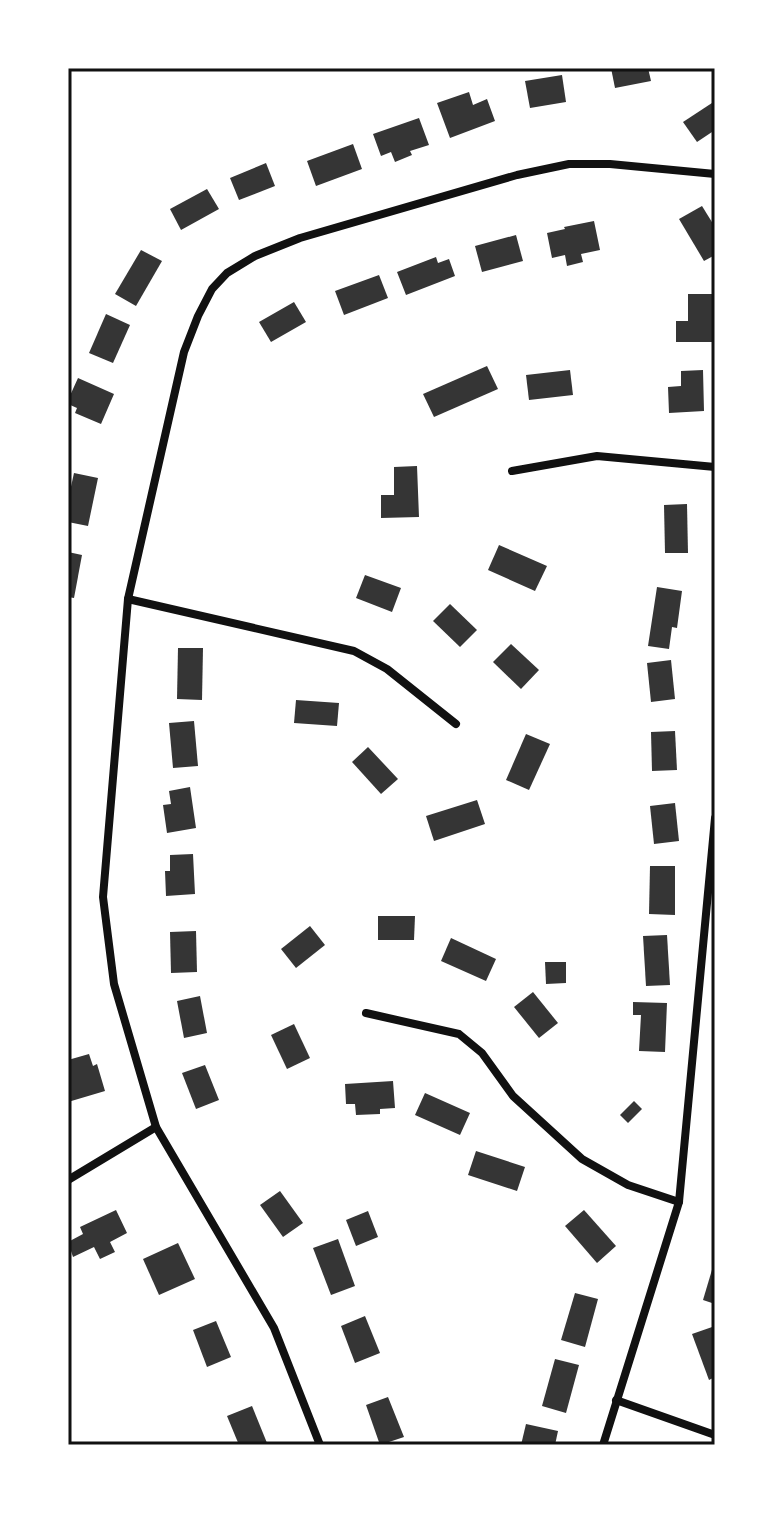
<svg xmlns="http://www.w3.org/2000/svg" width="783" height="1513" font-family="Quicksand,sans-serif">
	<style>
		.building { fill: #353535 }
		.lines { fill: none; stroke-linecap: round; stroke-linejoin: round }
		.minor { stroke: #111; stroke-width: 8 }
		.neatline { fill: none; stroke: #111; stroke-width: 3 }
	</style>
	<rect width="100%" height="100%" fill="#fff"/>
	<g class="building">
		<polygon points="611,68 648,68 651,81 615,88"/>
		<polygon points="562,75 566,102 530,108 525,81"/>
		<polygon points="469,92 473,105 487,99 495,121 450,138 437,103"/>
		<polygon points="715,101 715,130 697,142 683,122"/>
		<polygon points="419,118 429,145 410,151 412,155 395,162 391,152 381,156 373,134"/>
		<polygon points="353,144 362,169 316,186 307,161"/>
		<polygon points="266,163 275,186 239,200 230,178"/>
		<polygon points="207,189 219,209 181,230 170,209"/>
		<polygon points="702,206 715,227 715,255 704,261 679,219"/>
		<polygon points="594,221 600,250 581,254 583,262 567,266 565,255 552,258 547,233 565,229 564,227"/>
		<polygon points="516,235 523,261 482,272 475,246"/>
		<polygon points="141,250 162,261 136,306 115,294"/>
		<polygon points="436,257 438,263 449,259 455,276 406,295 397,272"/>
		<polygon points="379,275 388,298 344,315 335,291"/>
		<polygon points="688,294 713,294 713,342 676,342 676,321 688,321"/>
		<polygon points="294,302 306,322 271,342 259,322"/>
		<polygon points="106,314 130,325 113,363 89,353"/>
		<polygon points="487,366 498,389 434,417 423,394"/>
		<polygon points="570,370 573,395 529,400 526,375"/>
		<polygon points="703,370 704,411 669,413 668,387 681,386 681,371"/>
		<polygon points="78,378 114,394 101,424 75,413 77,408 68,404 68,400"/>
		<polygon points="417,466 419,517 381,518 381,495 394,495 394,467"/>
		<polygon points="74,473 98,478 88,526 68,522 68,500"/>
		<polygon points="687,504 688,553 665,553 664,505"/>
		<polygon points="499,545 547,566 535,591 488,570"/>
		<polygon points="68,552 82,555 74,598 68,597"/>
		<polygon points="365,575 401,588 392,612 356,598"/>
		<polygon points="657,587 682,591 677,628 672,627 669,649 648,646"/>
		<polygon points="450,604 477,630 460,647 433,621"/>
		<polygon points="511,644 539,670 521,689 493,662"/>
		<polygon points="178,648 203,648 202,700 177,699"/>
		<polygon points="671,660 675,699 651,702 647,663"/>
		<polygon points="296,700 339,703 337,726 294,723"/>
		<polygon points="194,721 198,766 173,768 169,723"/>
		<polygon points="675,731 677,770 652,771 651,732"/>
		<polygon points="526,734 550,744 529,790 506,780"/>
		<polygon points="368,747 398,779 381,794 352,762"/>
		<polygon points="190,787 196,828 167,833 163,805 171,804 169,791"/>
		<polygon points="477,800 485,824 434,841 426,816"/>
		<polygon points="675,803 679,841 654,844 650,806"/>
		<polygon points="193,854 195,894 166,896 165,871 170,871 170,855"/>
		<polygon points="650,866 675,866 675,915 649,914"/>
		<polygon points="378,916 415,916 414,940 378,940"/>
		<polygon points="310,926 325,945 296,968 281,949"/>
		<polygon points="196,931 197,972 171,973 170,932"/>
		<polygon points="667,935 670,985 646,986 643,936"/>
		<polygon points="451,938 496,959 486,981 441,961"/>
		<polygon points="545,962 566,962 566,983 546,984"/>
		<polygon points="533,992 558,1023 539,1038 514,1007"/>
		<polygon points="200,996 207,1033 184,1038 177,1001"/>
		<polygon points="633,1002 667,1003 665,1052 639,1051 641,1015 633,1015"/>
		<polygon points="294,1024 310,1058 287,1069 271,1035"/>
		<polygon points="89,1054 93,1066 97,1064 105,1091 68,1102 68,1060"/>
		<polygon points="205,1065 219,1100 196,1109 182,1073"/>
		<polygon points="393,1081 395,1108 380,1109 380,1114 356,1115 355,1104 346,1104 345,1084"/>
		<polygon points="425,1093 470,1113 460,1135 415,1115"/>
		<polygon points="634,1101 642,1109 628,1123 620,1115"/>
		<polygon points="476,1151 525,1167 517,1191 468,1175"/>
		<polygon points="280,1191 303,1223 283,1237 260,1205"/>
		<polygon points="116,1210 127,1233 110,1242 115,1252 100,1259 94,1247 73,1257 68,1242 83,1234 80,1227"/>
		<polygon points="584,1210 616,1246 597,1263 565,1226"/>
		<polygon points="368,1211 378,1237 356,1246 346,1220"/>
		<polygon points="338,1239 355,1286 331,1295 313,1248"/>
		<polygon points="178,1243 195,1279 159,1295 143,1259"/>
		<polygon points="714,1263 715,1263 715,1304 703,1300"/>
		<polygon points="575,1293 598,1299 585,1347 561,1340"/>
		<polygon points="365,1316 380,1353 355,1363 341,1326"/>
		<polygon points="216,1321 231,1357 207,1367 193,1330"/>
		<polygon points="715,1326 715,1377 709,1380 692,1334"/>
		<polygon points="555,1359 579,1365 566,1413 542,1406"/>
		<polygon points="388,1397 404,1437 380,1445 366,1405"/>
		<polygon points="252,1406 267,1443 261,1445 239,1445 227,1416"/>
		<polygon points="526,1424 558,1431 555,1445 521,1445"/>
	</g>
	<g class="lines">
		<g class="minor">
			<polyline points="512,471 597,456 715,467"/>
			<polyline points="128,599 354,651 387,669 456,724"/>
			<polyline points="366,1013 459,1034 482,1053 513,1096 582,1159 628,1185 679,1202"/>
			<polyline points="68,1180 156,1127"/>
			<polyline points="616,1400 715,1435"/>
			<polyline points="320,1445 274,1328 156,1127 114,984 103,897 128,599 184,352 198,316 212,289 227,273 255,256 300,238 517,175 569,164 610,164 715,174"/>
			<polyline points="603,1445 679,1202 715,818"/>
		</g>
	</g>
	<rect width="783" height="1513" fill="none" stroke="#ffffff" stroke-width="140"/>
	<rect x="70" y="70" width="643" height="1373" class="neatline"/>
</svg>
